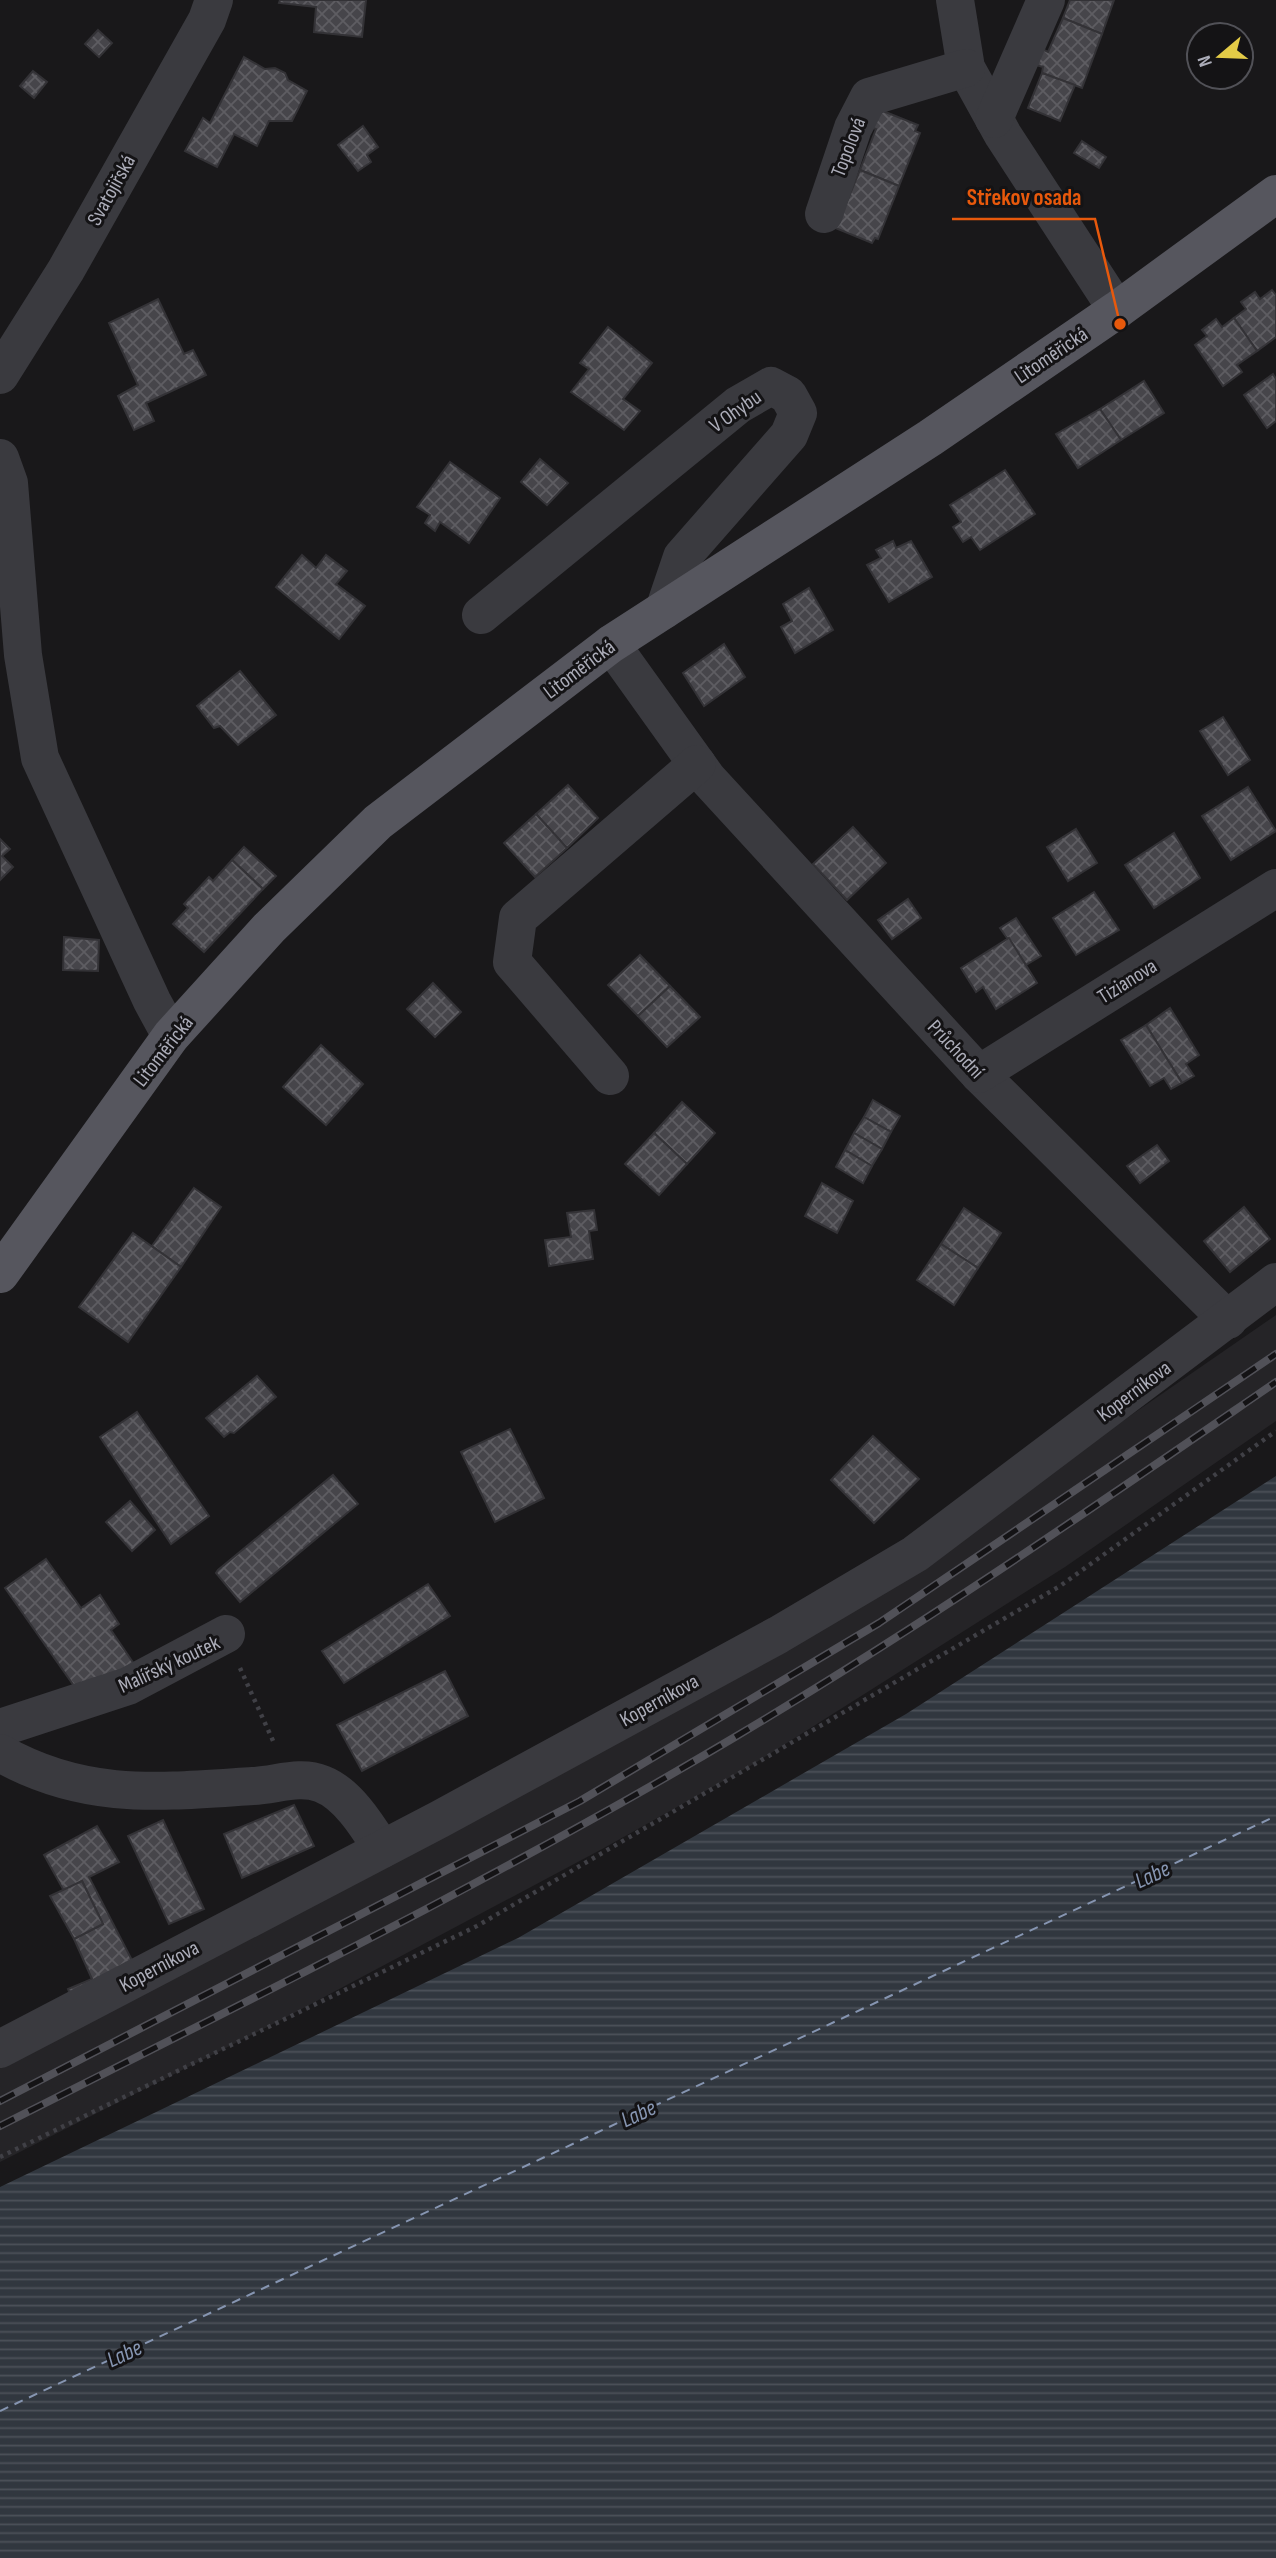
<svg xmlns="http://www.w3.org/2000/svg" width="1276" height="2558" font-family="'Sofia Sans Condensed',sans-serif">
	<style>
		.built { fill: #252427 }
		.water { fill: url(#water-rules) }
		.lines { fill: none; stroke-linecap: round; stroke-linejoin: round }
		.ferry { stroke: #8695b1; stroke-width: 2; stroke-dasharray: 9 7; stroke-linecap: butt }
		.building { fill: url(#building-cross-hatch); stroke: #333236; stroke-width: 2 }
		.path { stroke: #404046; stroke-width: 4.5; stroke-dasharray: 3.5 5; stroke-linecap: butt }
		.minor { stroke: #3a3a3f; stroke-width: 38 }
		.major { stroke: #56565e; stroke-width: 38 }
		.rail-casing { stroke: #515158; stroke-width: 8 }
		.rail { stroke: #141315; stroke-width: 5; stroke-dasharray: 16; stroke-linecap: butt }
		.labels { text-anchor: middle; stroke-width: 6; stroke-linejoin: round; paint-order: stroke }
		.street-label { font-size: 21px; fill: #acadb9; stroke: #141315 }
		.water-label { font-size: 23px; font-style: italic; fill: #8695b1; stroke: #141315 }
		.leader { fill: none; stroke: #e8590c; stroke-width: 2.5 }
		.callout-dot { fill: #e8590c; stroke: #141315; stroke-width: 2.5 }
		.callout-label { font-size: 23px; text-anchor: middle; font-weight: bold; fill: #e8590c; stroke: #141315; stroke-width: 6; stroke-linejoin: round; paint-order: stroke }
	</style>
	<defs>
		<pattern id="water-rules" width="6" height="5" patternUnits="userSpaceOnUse" patternTransform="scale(1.75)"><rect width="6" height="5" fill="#31373f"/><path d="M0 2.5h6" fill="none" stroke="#4c5159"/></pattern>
		<pattern id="building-cross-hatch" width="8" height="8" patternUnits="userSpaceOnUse" patternTransform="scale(1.75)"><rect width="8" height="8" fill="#46454a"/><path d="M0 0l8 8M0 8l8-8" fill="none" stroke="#5e5d62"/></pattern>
	</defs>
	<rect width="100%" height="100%" fill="#19181a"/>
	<polygon class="built" points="1276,1315 1276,1421 1065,1567 752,1765 604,1848 283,2019 0,2162 0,2064 1017,1494"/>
	<polygon class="water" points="1276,1476 1276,2558 0,2558 0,2187 518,1938 906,1714"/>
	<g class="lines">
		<polyline class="ferry" points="0,2411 1276,1816"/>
	</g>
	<g class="building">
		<polygon points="280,0 366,0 362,37 314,32 316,7 279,3"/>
		<polygon points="1070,0 1114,0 1102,34 1063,18"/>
		<polygon points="1063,18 1102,34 1082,88 1042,73 1043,67 1036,65 1042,49 1048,52"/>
		<polygon points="98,30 112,43 99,57 85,44"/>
		<polygon points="244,57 265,69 275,68 285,73 288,80 307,91 292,121 269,121 257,146 234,134 217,167 185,151 203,118 210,123"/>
		<polygon points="33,71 47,82 34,98 20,86"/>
		<polygon points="1042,73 1075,85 1060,121 1028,108"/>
		<polygon points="883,111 918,125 915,131 920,133 899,186 860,170 876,129 868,126"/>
		<polygon points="363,126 378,147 367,155 371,162 358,171 338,145"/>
		<polygon points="1082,141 1106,157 1099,168 1074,153"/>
		<polygon points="860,170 899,186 878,239 875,238 872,243 833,227 843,211"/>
		<polygon points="1272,290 1276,295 1276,337 1257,351 1234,318 1246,309 1241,302 1255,292 1260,299"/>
		<polygon points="158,299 184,354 193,350 206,375 146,403 154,421 134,430 118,396 138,385 109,323"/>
		<polygon points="1234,318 1257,351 1237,365 1242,372 1223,386 1195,345 1207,336 1202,330 1216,319 1222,327"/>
		<polygon points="608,327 652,363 623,399 640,411 624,430 571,392 589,369 580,363"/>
		<polygon points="1273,374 1276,379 1276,421 1267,428 1244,395"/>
		<polygon points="1144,381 1164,413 1121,440 1100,409"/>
		<polygon points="1100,409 1121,440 1078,468 1056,434"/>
		<polygon points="540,459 568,483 547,505 521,482"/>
		<polygon points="450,462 500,498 469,543 440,522 435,531 425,523 430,515 417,507"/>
		<polygon points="1005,470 1035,514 980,550 971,537 963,542 953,527 961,522 950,505"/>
		<polygon points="893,541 896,548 911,541 932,577 889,602 867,565 881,558 876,550"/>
		<polygon points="302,555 316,568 326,555 347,571 336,584 365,606 339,639 276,587"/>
		<polygon points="809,588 833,630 795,653 781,627 792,621 783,604"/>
		<polygon points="724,644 745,677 704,706 683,673"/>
		<polygon points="240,671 276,715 238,745 220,726 214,728 197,706"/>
		<polygon points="1223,717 1250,760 1228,775 1200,731"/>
		<polygon points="568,785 598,818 567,848 536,814"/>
		<polygon points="1248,787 1276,831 1231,860 1202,816"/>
		<polygon points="536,814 567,848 535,877 504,843"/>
		<polygon points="853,827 886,863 847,900 813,864"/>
		<polygon points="1076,829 1097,863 1068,881 1047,847"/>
		<polygon points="1174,833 1200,878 1154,908 1125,865"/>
		<polygon points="0,839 10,849 2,856 13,867 0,880"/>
		<polygon points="244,847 276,876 263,889 232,860"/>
		<polygon points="232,860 263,889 204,952 173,924 188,908 184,904 209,877 213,881"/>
		<polygon points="1094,892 1119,930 1076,955 1053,918"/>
		<polygon points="908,899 921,918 892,939 878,920"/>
		<polygon points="1016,918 1041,956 1026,965 1000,928"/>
		<polygon points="64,937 99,940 98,971 63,970"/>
		<polygon points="1009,938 1037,983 996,1009 983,987 976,992 961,968"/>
		<polygon points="640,955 670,986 638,1016 608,985"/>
		<polygon points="433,983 461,1012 435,1037 407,1009"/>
		<polygon points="670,986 700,1017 667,1047 638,1016"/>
		<polygon points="1170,1008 1199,1055 1186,1064 1194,1076 1182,1083 1146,1025"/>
		<polygon points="1146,1025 1182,1083 1171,1089 1164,1078 1150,1086 1121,1040"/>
		<polygon points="321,1045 363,1084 326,1125 283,1087"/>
		<polygon points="873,1100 900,1116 891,1132 864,1117"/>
		<polygon points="682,1102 715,1133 687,1164 654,1133"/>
		<polygon points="864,1117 891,1132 882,1149 854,1133"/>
		<polygon points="654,1133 687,1164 659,1195 625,1164"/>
		<polygon points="854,1133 882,1149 872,1166 845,1150"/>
		<polygon points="1157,1145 1169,1161 1140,1183 1127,1166"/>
		<polygon points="845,1150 872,1166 863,1183 836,1167"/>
		<polygon points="822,1183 853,1201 837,1233 805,1216"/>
		<polygon points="194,1188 221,1207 181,1267 152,1246"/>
		<polygon points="1244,1207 1270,1239 1230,1272 1204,1241"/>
		<polygon points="964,1208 1001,1233 978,1268 941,1244"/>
		<polygon points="594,1210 597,1230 589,1231 593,1259 549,1266 545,1240 571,1237 567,1213"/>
		<polygon points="133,1233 181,1267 128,1342 79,1307"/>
		<polygon points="941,1244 978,1268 954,1305 917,1280"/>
		<polygon points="257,1376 276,1397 234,1433 230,1432 224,1437 206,1418"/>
		<polygon points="137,1412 209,1516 171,1544 100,1437"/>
		<polygon points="510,1429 544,1498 495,1522 461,1452"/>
		<polygon points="873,1436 919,1479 874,1523 831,1480"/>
		<polygon points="333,1475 358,1504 240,1602 216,1573 218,1570"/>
		<polygon points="130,1501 155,1530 132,1551 106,1522"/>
		<polygon points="46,1559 81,1608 100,1595 119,1624 111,1630 134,1664 84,1700 5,1588"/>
		<polygon points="428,1584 450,1616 344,1683 322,1651"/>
		<polygon points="445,1671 468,1716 362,1771 337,1725"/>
		<polygon points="294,1805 314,1846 242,1878 224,1834"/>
		<polygon points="163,1820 204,1909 169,1924 128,1836"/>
		<polygon points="97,1826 119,1862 89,1877 135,1966 72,1999 68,1989 92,1979 74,1939 103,1924 82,1881 64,1891 44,1855"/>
		<polygon points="82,1881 103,1924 74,1939 50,1896"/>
	</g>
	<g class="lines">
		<g class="path">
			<polyline points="240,1668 274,1743"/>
			<polyline points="0,2157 477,1926 1060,1586 1276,1431"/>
		</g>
		<g class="minor">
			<polyline points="955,0 966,68 1003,135 1117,310"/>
			<polyline points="994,119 1046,0"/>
			<polyline points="824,214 853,128 869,97 966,68"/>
			<polyline points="0,375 66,270 207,20 214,0"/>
			<polyline points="0,458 9,483 23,655 40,758 152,1001 171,1036"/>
			<polyline points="481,615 738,405 771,386 788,395 798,413 789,435 682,557 664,610"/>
			<polyline points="611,644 707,778 979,1074 1228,1320"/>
			<polyline points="979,1074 1276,888"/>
			<polyline points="610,1076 512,962 518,918 697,764"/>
			<polyline points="0,1728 128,1686 226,1634"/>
			<path d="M0,1753c85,48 160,39 253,33 23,-1 47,-11 69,-2 26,10 46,43 60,65"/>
			<polyline points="0,2049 440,1819 778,1635 915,1554 1276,1282"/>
		</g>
		<polyline class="major" points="0,1274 171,1036 269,928 378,822 611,644 930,438 1117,310 1276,194"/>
		<g class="rail-casing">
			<g id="rail">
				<polyline points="0,2101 580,1801 879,1623 1276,1354"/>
				<path d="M0,2126c247,-125 497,-247 735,-389 186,-110 363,-233 541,-355"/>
			</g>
		</g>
		<use href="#rail" class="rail"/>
	</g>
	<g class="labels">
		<g class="street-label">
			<text transform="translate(848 147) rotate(-69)" y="7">Topolová</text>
			<text transform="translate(111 190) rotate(-61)" y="7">Svatojiřská</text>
			<text transform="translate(1051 355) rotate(-34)" y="7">Litoměřická</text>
			<text transform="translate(735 411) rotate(-35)" y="7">V Ohybu</text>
			<text transform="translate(579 669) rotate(-37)" y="7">Litoměřická</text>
			<text transform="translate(1127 981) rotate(-32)" y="7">Tizianova</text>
			<text transform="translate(956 1049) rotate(47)" y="7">Průchodní</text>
			<text transform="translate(163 1051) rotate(-52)" y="7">Litoměřická</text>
			<text transform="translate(1134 1391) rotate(-37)" y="7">Koperníkova</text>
			<text transform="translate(169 1664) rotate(-25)" y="7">Malířský koutek</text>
			<text transform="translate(659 1700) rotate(-29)" y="7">Koperníkova</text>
			<text transform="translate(159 1966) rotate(-28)" y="7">Koperníkova</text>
		</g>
		<g class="water-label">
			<text transform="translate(1152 1874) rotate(-25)" y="8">Labe</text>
			<text transform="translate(638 2113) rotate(-25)" y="8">Labe</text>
			<text transform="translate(124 2353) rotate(-25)" y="8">Labe</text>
		</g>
	</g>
	<path class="leader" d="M1120 324L1095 219H952"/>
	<circle class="callout-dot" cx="1120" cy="324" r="7"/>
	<g class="callout-label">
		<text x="1024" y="205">Střekov osada</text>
	</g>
	<g transform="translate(1220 56) rotate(251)"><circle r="33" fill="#141315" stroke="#515157" stroke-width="2"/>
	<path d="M0-5L12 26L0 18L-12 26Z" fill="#e3cb47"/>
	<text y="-10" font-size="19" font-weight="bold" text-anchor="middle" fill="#acadb9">N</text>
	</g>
</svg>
